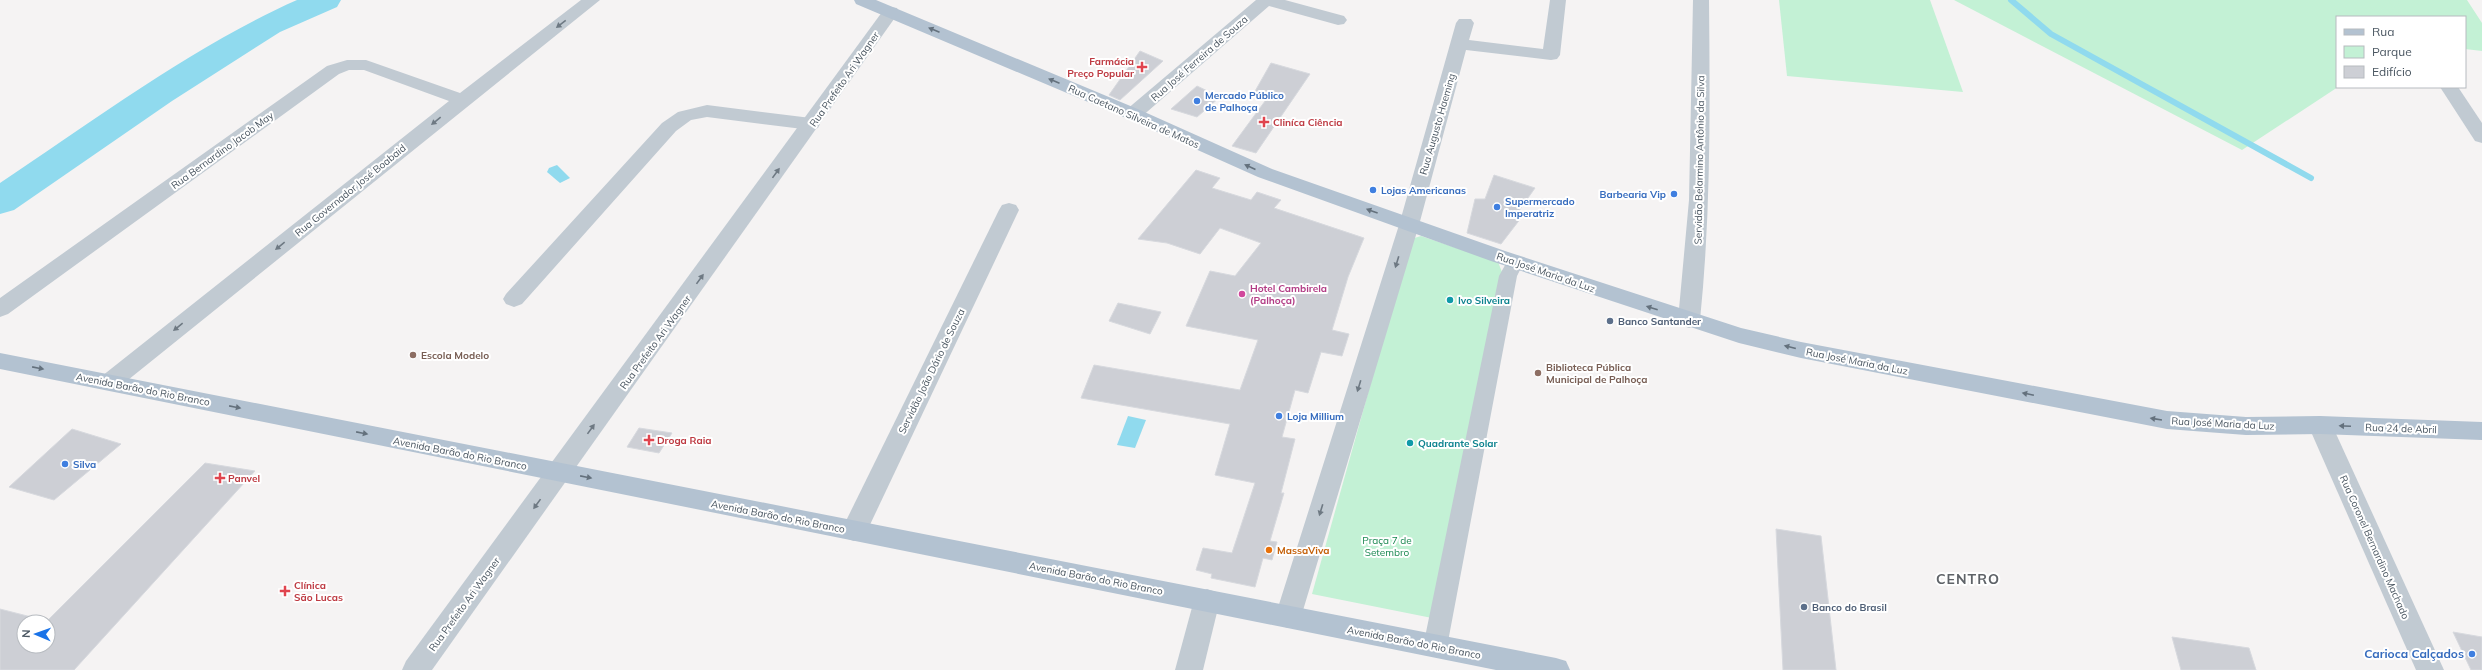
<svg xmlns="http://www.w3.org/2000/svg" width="2482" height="670" font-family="Mulish,sans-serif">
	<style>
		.green { fill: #c3f1d5 }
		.water { fill: #90daee }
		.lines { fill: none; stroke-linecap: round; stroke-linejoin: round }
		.stream { stroke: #90daee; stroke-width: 6 }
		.river { fill: #90daee; fill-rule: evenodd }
		.building { fill: #cdcfd5; stroke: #d7d9de; fill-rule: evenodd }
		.pedestrian { fill: #c1cad2; fill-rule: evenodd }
		.minor { fill: #c1cad2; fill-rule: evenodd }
		.tertiary { fill: #c1cad2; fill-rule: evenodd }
		.primary { fill: #b3c2d1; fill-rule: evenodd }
		.oneway { fill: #6e7983 }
		.oneway2 { fill: #64717d }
		.health-dot { fill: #e0444e; stroke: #fff; stroke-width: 1.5 }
		.shop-dot { fill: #3f7fe0; stroke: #fff; stroke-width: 1.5 }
		.hotel-dot { fill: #d1479c; stroke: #fff; stroke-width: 1.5 }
		.culture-dot { fill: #0f9aa8; stroke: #fff; stroke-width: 1.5 }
		.service-dot { fill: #5c6f8a; stroke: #fff; stroke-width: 1.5 }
		.education-dot { fill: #8d6e63; stroke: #fff; stroke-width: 1.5 }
		.food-dot { fill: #e8710a; stroke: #fff; stroke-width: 1.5 }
		.labels { text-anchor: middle; stroke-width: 4; stroke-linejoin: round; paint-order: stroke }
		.street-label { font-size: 10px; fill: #4a5661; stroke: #fff }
		.health-label { font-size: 10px; font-weight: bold; fill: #be3a42; stroke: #fff; text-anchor: start }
		.shop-label { font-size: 10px; font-weight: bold; fill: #366cbe; stroke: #fff; text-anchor: start }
		.hotel-label { font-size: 10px; font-weight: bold; fill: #b23c85; stroke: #fff; text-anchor: start }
		.culture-label { font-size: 10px; font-weight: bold; fill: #0d838f; stroke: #fff; text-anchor: start }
		.service-label { font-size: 10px; font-weight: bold; fill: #4e5e75; stroke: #fff; text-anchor: start }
		.education-label { font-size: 10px; font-weight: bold; fill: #785e54; stroke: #fff; text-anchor: start }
		.park-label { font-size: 10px; fill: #17864f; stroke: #fff }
		.food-label { font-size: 10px; font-weight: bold; fill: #c56008; stroke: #fff; text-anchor: start }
		.near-shop-label { font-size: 12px; font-weight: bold; fill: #366cbe; stroke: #fff; text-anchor: end }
		.district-label { font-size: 14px; font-weight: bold; letter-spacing: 1px; fill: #5f6368; stroke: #fff }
	</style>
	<rect width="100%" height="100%" fill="#f5f3f3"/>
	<g class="green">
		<polygon points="1779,0 1930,0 1963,92 1787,76"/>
		<polygon points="1954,0 2467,0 2482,23 2482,51 2465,49 2465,17 2337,17 2338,87 2242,150"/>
		<polygon points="1421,236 1498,262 1502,272 1432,618 1312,594 1411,239"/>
	</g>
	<g class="water">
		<polygon points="557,165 570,178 560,183 547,172 549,168"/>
		<polygon points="1128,416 1146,420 1135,448 1117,445"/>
	</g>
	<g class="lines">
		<polyline class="stream" points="2011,0 2051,34 2311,178"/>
		<path class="river" d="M297,0h44l-4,7 -57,25 -108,69 -158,109 -14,4v-31c94,-63 195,-138 297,-183z"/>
	</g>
	<g class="building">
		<polygon points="1140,51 1163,61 1120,100 1109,95"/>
		<polygon points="1271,63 1310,74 1256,153 1232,146 1268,97 1254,93"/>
		<polygon points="1197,86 1220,97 1197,117 1171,109"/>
		<polygon points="1196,170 1220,178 1212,188 1251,200 1257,192 1281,200 1274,208 1364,238 1348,277 1332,330 1349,334 1342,356 1321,352 1308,393 1295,390 1282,437 1295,439 1281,493 1284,493 1270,541 1277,542 1272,560 1263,558 1255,587 1211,578 1212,574 1196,570 1203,548 1232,553 1255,483 1215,475 1230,424 1081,398 1094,365 1240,390 1258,340 1186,326 1210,271 1235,276 1261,243 1220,228 1200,254 1167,243 1138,239"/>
		<polygon points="1494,175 1535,188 1516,215 1521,218 1501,244 1467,233 1475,199 1485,199"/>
		<polygon points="1118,303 1161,312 1150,334 1109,321"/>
		<polygon points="639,428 672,433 659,453 627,447"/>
		<polygon points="72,429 121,444 54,500 9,487"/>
		<path d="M205,463l50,8 -181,199h-74v-61l47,12zM24,622h24v24h-24z"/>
		<polygon points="1776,529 1821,536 1836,670 1783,670"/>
		<polygon points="2453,632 2482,637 2482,670 2471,670"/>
		<polygon points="2172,637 2249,648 2256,670 2181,670"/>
	</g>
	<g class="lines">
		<polygon class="pedestrian" points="1515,256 1521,258 1524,262 1517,276 1447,647 1443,654 1435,657 1427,654 1423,647 1499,276 1509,258"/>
		<g class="minor">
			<polygon points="581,0 600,0 118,388 110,390 102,388 99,382 102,376 449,101 364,70 349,70 339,74 8,314 0,317 0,298 327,66 347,60 366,60 460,93"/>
			<polygon points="1256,0 1285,0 1344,16 1347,20 1344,24 1338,25 1269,6 1140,118 1126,118 1124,114 1126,110"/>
			<polygon points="1550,0 1566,0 1560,55 1557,59 1551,60 1466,50 1419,225 1301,617 1297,625 1288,628 1279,625 1275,617 1399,225 1456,23 1459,19 1471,19 1474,23 1469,40 1543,49"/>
			<path d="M1693,0h16c1,107 2,213 -9,320l-3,5 -8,3 -8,-3 -3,-5 11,-120z"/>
			<polygon points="2440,87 2458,87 2482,123 2482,143 2475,141"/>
			<polygon points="707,105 811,118 818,120 820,124 818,128 811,130 707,117 691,120 676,131 522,304 514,307 506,304 503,299 506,294 662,123 678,112"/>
			<polygon points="1009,203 1016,205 1019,210 867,531 863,538 854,541 845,538 841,531 999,210 1002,205"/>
			<polygon points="1207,589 1216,592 1220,600 1203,670 1175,670 1194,600 1198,592"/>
		</g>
		<g class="tertiary">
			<polygon points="891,7 897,8 899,12 432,670 402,670 406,661 885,8"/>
			<polygon points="2320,416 2328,419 2332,425 2444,670 2416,670 2308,425 2312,419"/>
		</g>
		<g class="primary">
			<polygon points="854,0 876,0 1140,110 1272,169 1505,251 1741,328 1801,342 2167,411 2246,417 2320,416 2482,422 2482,440 2320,434 2246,435 2167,429 1801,358 1739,343 1491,261 1258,177 1126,118 856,4"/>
			<polygon points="0,353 1556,658 1566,661 1570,670 1496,670 0,369"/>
		</g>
	</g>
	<defs><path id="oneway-solid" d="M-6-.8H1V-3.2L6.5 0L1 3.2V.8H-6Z"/></defs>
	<g class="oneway">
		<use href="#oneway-solid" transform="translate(561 24) rotate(142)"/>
		<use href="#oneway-solid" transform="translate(436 121) rotate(141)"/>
		<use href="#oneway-solid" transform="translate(776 173) rotate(-54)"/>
		<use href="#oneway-solid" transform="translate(280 246) rotate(141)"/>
		<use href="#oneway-solid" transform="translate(1397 262) rotate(107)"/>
		<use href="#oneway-solid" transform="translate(700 279) rotate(-54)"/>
		<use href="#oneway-solid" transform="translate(178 327) rotate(141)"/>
		<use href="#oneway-solid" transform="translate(1359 386) rotate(107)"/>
		<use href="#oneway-solid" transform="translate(591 429) rotate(-54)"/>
		<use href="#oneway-solid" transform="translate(537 504) rotate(126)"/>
		<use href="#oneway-solid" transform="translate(1321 510) rotate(107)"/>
	</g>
	<g class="oneway2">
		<use href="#oneway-solid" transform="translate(934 30) rotate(-157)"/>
		<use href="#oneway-solid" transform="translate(1054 81) rotate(-157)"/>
		<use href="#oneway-solid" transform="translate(1250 167) rotate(-156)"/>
		<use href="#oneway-solid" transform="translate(1372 211) rotate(-160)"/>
		<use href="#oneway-solid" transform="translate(1652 308) rotate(-162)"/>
		<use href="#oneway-solid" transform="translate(1790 347) rotate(-166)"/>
		<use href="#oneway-solid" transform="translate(38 368) rotate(11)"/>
		<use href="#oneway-solid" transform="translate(2028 394) rotate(-168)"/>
		<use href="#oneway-solid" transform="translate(235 407) rotate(11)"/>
		<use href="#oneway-solid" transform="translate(2156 419) rotate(-171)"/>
		<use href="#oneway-solid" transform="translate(2345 426) rotate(-178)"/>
		<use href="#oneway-solid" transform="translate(362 433) rotate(11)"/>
		<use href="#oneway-solid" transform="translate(586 477) rotate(11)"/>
	</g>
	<g class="health-dot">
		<path d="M1140 61h4v4h4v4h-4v4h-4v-4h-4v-4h4z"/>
		<path d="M1262 116h4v4h4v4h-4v4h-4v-4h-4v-4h4z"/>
		<path d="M647 434h4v4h4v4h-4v4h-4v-4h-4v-4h4z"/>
		<path d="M218 472h4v4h4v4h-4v4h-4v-4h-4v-4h4z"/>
		<path d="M283 585h4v4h4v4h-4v4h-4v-4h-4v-4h4z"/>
	</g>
	<g class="shop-dot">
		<circle cx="1197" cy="101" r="4"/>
		<circle cx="1373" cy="190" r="4"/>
		<circle cx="1674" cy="194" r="4"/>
		<circle cx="1497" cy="207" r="4"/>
		<circle cx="1279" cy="416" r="4"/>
		<circle cx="65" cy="464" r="4"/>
		<circle cx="2472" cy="654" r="4"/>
	</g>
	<circle class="hotel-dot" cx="1242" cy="294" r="4"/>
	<g class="culture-dot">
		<circle cx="1450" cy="300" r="4"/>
		<circle cx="1410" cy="443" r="4"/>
	</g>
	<g class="service-dot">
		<circle cx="1610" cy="321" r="4"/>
		<circle cx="1804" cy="607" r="4"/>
	</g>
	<g class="education-dot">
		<circle cx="413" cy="355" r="4"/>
		<circle cx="1538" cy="373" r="4"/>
	</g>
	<circle class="food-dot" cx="1269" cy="550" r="4"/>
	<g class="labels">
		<g class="street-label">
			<text transform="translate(1199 58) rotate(-41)" y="4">Rua José Ferreira de Souza</text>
			<text transform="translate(844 79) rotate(-55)" y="4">Rua Prefeito Ari Wagner</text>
			<text transform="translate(1134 116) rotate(24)" y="4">Rua Caetano Silveira de Matos</text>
			<text transform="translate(1437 124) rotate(-74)" y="4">Rua Augusto Haeming</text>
			<text transform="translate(222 150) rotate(-36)" y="4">Rua Bernardino Jacob May</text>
			<text transform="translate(1699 160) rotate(-89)" y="4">Servidão Belarmino Antônio da Silva</text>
			<text transform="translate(350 190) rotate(-39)" y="4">Rua Governador José Boabaid</text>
			<text transform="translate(1546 272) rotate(19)" y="4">Rua José Maria da Luz</text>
			<text transform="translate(655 342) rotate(-54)" y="4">Rua Prefeito Ari Wagner</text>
			<text transform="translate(1857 361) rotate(11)" y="4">Rua José Maria da Luz</text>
			<text transform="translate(931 371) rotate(-64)" y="4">Servidão João Dário de Souza</text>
			<text transform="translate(143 389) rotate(11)" y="4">Avenida Barão do Rio Branco</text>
			<text transform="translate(2223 423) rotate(3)" y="4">Rua José Maria da Luz</text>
			<text transform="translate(2401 428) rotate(2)" y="4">Rua 24 de Abril</text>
			<text transform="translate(460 453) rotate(11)" y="4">Avenida Barão do Rio Branco</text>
			<text transform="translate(778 516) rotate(11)" y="4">Avenida Barão do Rio Branco</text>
			<text transform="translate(2375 547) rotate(66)" y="4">Rua Coronel Bernardino Machado</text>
			<text transform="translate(1096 578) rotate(11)" y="4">Avenida Barão do Rio Branco</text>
			<text transform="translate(464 604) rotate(-54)" y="4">Rua Prefeito Ari Wagner</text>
			<text transform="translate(1414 642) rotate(11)" y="4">Avenida Barão do Rio Branco</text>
		</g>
		<g class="health-label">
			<text x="1134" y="65" text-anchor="end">Farmácia<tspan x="1134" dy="12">Preço Popular</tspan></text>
			<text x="1273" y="126">Cliníca Ciência</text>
			<text x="657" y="444">Droga Raia</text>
			<text x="228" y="482">Panvel</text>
			<text x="294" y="589">Clínica<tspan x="294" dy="12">São Lucas</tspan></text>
		</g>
		<g class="shop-label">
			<text x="1205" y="99">Mercado Público<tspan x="1205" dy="12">de Palhoça</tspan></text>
			<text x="1381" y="194">Lojas Americanas</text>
			<text x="1666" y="198" text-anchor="end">Barbearia Vip</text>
			<text x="1505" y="205">Supermercado<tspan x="1505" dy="12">Imperatriz</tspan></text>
			<text x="1287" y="420">Loja Millium</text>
			<text x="73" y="468">Silva</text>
		</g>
		<g class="hotel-label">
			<text x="1250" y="292">Hotel Cambirela<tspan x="1250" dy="12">(Palhoça)</tspan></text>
		</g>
		<g class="culture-label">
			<text x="1458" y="304">Ivo Silveira</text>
			<text x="1418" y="447">Quadrante Solar</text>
		</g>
		<g class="service-label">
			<text x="1618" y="325">Banco Santander</text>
			<text x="1812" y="611">Banco do Brasil</text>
		</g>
		<g class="education-label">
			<text x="421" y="359">Escola Modelo</text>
			<text x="1546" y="371">Biblioteca Pública<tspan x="1546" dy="12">Municipal de Palhoça</tspan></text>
		</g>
		<g class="park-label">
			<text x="1387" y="544">Praça 7 de<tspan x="1387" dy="12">Setembro</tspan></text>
		</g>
		<g class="food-label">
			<text x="1277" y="554">MassaViva</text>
		</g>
		<g class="near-shop-label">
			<text x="2464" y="658">Carioca Calçados</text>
		</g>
		<g class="district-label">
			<text x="1968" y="584">CENTRO</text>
		</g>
	</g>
	<rect x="2336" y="16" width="130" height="72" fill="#ffffff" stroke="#b7bbc0"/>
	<rect x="2344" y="29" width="20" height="6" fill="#b3c2d1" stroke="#b7bbc0"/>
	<text x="2372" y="36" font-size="12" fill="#4a5661">Rua</text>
	<rect x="2344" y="46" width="20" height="12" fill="#c3f1d5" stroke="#b7bbc0"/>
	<text x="2372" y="56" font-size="12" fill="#4a5661">Parque</text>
	<rect x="2344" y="66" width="20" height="12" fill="#cdcfd5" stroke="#b7bbc0"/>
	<text x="2372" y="76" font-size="12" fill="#4a5661">Edifício</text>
	<g transform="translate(36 634) rotate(272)"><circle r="19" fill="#ffffff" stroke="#b7bbc0"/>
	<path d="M0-3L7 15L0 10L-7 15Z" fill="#1a73e8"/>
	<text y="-6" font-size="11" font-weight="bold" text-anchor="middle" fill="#4a5661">N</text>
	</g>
</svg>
